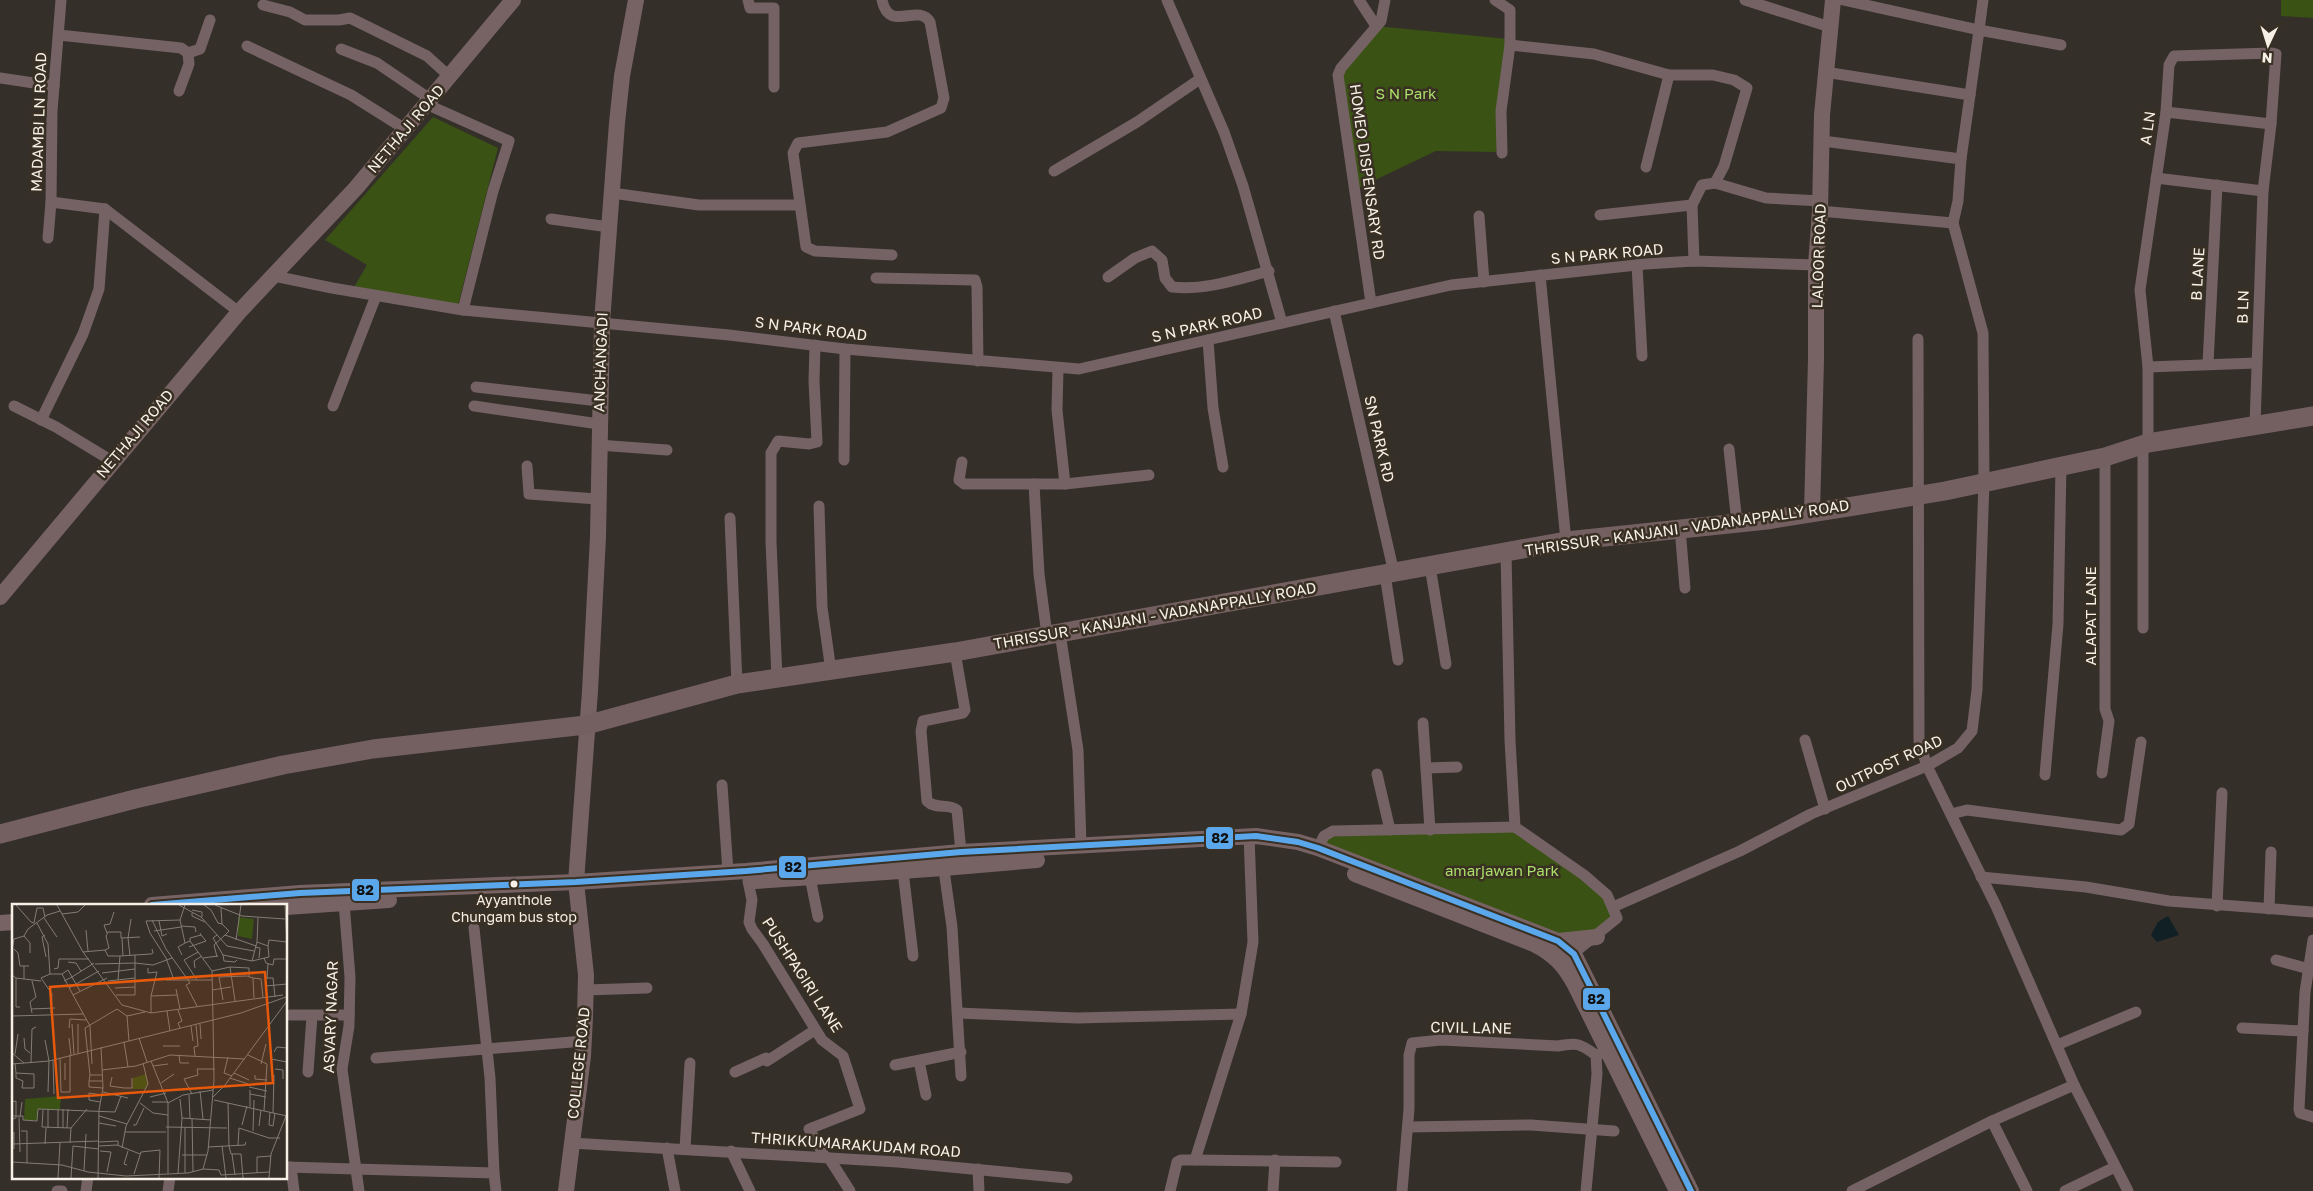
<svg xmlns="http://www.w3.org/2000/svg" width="2313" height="1191" font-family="'Golos Text',sans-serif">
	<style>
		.green { fill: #3a5214 }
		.water { fill: #112025 }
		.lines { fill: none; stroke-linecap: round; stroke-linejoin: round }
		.street { stroke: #756264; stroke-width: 11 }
		.secondary { stroke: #786364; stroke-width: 16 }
		.primary { stroke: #756061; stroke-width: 19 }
		.bus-1-casing { stroke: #393023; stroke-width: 10 }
		.bus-1 { stroke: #5aa8eb; stroke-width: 6 }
		.bus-dot { fill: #f6f0e7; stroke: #393023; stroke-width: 2 }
		.labels { text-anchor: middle; stroke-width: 5; stroke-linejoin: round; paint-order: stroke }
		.bus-label { font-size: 14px; fill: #f6f0e7; stroke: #393023 }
		.park-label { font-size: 15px; fill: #aadf69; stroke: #393023 }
		.street-label { font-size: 15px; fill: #f6f0e7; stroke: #393023 }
		.inset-road { fill: none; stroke: #827c74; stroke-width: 1 }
		.view { fill: #e8590c; fill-opacity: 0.15; stroke: #e8590c; stroke-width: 2.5 }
		.inset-edge { fill: none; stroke: #f6f0e7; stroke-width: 2.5 }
		.line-badge { stroke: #393023; stroke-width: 2 }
		.pale-badge-label { font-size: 14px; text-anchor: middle; font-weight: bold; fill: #111 }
	</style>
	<rect width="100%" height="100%" fill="#342f28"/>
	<g class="green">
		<polygon points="2281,0 2313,0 2313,18 2281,16"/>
		<polygon points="1376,26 1508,39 1496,152 1436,151 1354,190 1338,75"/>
		<polygon points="433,117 498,148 458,305 354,287 367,265 325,240"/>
		<polygon points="1515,827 1607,895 1617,918 1596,936 1558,940 1319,847 1324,837"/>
	</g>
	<polygon class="water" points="2168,916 2179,935 2157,942 2151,935 2158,922"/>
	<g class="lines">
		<g class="street">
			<polyline points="61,0 52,111 51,202 105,209 239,312"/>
			<polyline points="748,0 750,8 774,8 774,87"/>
			<path d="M882,0c7,34 36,2 48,22l14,76 -3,10 -54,24 -89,11 -5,10 13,94 9,4 77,4"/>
			<polyline points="1167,0 1224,132 1243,186 1282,323"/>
			<polyline points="1359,0 1376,26"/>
			<polyline points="1495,0 1510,10 1510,45"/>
			<polyline points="1745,0 1830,27"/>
			<polyline points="1843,0 1979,30 1983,0"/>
			<polyline points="263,5 290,12 305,20 339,20 350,18 427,56 449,76"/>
			<polyline points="59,35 181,48 188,53 189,64 179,91"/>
			<polyline points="247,46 351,95 405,129"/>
			<polyline points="341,49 377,63 430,99"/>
			<polyline points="188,53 200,49 210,20"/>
			<polyline points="1825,72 1970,95 1961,159"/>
			<polyline points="0,78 54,86"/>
			<polyline points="1970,95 1979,30 2061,45"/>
			<polyline points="426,104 509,141 493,191 463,310"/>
			<polyline points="2166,112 2271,124"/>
			<polyline points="1502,153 1501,111 1510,45 1594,54 1669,75 1713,75 1734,80 1747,88 1724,166 1715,183"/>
			<polyline points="1646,167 1669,75"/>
			<polyline points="1054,171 1137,122 1200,79"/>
			<polyline points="2156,178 2263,191"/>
			<polyline points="612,193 699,205 798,205"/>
			<polyline points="1820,211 1953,223 1958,201 1961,159 1823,141"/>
			<polyline points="1600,215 1692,205"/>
			<polyline points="1479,216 1484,282"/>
			<polyline points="551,219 609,227"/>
			<polyline points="48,238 51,202"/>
			<polyline points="1694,261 1692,205 1702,185 1715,183 1766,198 1821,201"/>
			<polyline points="1637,265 1642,356"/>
			<polyline points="1540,275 1566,541"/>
			<polyline points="274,276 332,288 463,310 729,335 845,349 1079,369 1451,285 1646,264 1694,261 1816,265"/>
			<path d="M1108,277l27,-19 17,-7 10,9 3,18 7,9c32,4 66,-8 97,-16"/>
			<polyline points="876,278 975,280 977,287 978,361"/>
			<polyline points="1371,303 1338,75 1341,68 1381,21 1385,0"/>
			<polyline points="1334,311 1394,573"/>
			<polyline points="1918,339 1919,741 1927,766 1996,906 2074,1085"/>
			<polyline points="1208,340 1213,408 1223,467"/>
			<polyline points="2208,364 2217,185"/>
			<polyline points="2148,367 2256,363"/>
			<polyline points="1058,369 1057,410 1065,484"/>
			<polyline points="476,387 599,401"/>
			<polyline points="14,406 56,427 112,461"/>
			<polyline points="333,406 376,296"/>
			<polyline points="474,406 599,424"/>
			<polyline points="41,420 83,334 99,289 105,209"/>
			<polyline points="2148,443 2148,367 2140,290 2166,112 2169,65 2174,56 2272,53 2276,54 2271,124 2263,191 2255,425"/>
			<polyline points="2143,444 2143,628"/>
			<polyline points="598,445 667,450"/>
			<polyline points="1729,449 1737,523"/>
			<polyline points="844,460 845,349"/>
			<polyline points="962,462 959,480 964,484 1065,484 1149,475"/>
			<polyline points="527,466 529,494 597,499"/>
			<polyline points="1034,484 1039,574 1047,635"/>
			<polyline points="819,506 822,607 831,671"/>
			<polyline points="730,518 737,684"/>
			<polyline points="1680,528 1685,588"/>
			<polyline points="1506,553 1510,740 1515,827 1584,875 1607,895 1617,918 1569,957"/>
			<polyline points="1430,566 1446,664"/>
			<polyline points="1385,574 1398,660"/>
			<polyline points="1060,633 1078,750 1081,845"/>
			<path d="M955,652l10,58 -2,3 -40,8 -2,10 6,70c9,9 21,2 30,9l4,42"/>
			<polyline points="777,678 771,542 771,453 778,441 809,444 817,442 814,381 815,345"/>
			<polyline points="1423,723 1430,830"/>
			<polyline points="1805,740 1825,809"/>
			<polyline points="1426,768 1457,767"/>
			<polyline points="2102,773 2109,721 2105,709 2105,457"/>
			<polyline points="1377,774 1390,830"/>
			<polyline points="2045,775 2058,624 2061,466"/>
			<polyline points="722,785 728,872"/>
			<polyline points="1951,814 1967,810 2121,830 2129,824 2141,742"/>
			<polyline points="1318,848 1324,836 1333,831 1515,827"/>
			<polyline points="943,863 952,927 961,1076"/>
			<polyline points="903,871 913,956"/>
			<polyline points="810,877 818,917"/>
			<polyline points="1981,877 2086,887 2169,901 2313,912"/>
			<polyline points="748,881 752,900 749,922 752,929 763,944 822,1040 843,1056 860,1109 809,1129 825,1157"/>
			<polyline points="344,903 350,977 349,1026 342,1069 359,1191"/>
			<polyline points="2217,906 2222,793"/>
			<polyline points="1613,907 1740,851 1811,814 1927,766 1958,748 1972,731 1977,690 1984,482 1983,333 1953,223"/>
			<polyline points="2269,909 2271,852"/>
			<polyline points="2313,940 2305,992 2299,1109 2300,1113 2313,1117"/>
			<polyline points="2276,960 2313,970"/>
			<polyline points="586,990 647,988"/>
			<polyline points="958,1013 1077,1018 1241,1014"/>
			<polyline points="290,1015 349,1015"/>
			<polyline points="2242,1028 2303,1031"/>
			<polyline points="2057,1045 2136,1012"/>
			<polyline points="376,1058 584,1041"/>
			<polyline points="895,1065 961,1052 919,1061 926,1095"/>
			<polyline points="308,1072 312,1016"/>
			<polyline points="735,1072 766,1058 767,1061 815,1030"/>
			<polyline points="1992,1121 2027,1191"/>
			<polyline points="1408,1127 1531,1125 1614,1131"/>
			<polyline points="571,1143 898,1162 1067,1178"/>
			<polyline points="667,1148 675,1191"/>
			<polyline points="685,1149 690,1063"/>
			<polyline points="731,1151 750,1191"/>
			<polyline points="829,1158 850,1191"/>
			<polyline points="1195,1160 1336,1162"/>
			<polyline points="286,1167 494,1173 490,1078 474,928"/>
			<polyline points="291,1167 294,1191"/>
			<polyline points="978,1169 979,1191"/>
			<polyline points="494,1173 496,1191"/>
			<polyline points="57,1191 62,1191"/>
			<polyline points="86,1191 88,1177"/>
			<polyline points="168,1191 170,1177"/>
			<polyline points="1170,1191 1177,1162 1181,1160 1195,1160 1241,1014 1253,942 1249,836"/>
			<polyline points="1273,1191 1275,1160"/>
			<path d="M1402,1191l7,-82v-54l3,-12 29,-3 117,6c20,-4 22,-2 38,9l12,-3"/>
			<polyline points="1586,1191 1597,1074 1596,1055"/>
			<polyline points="1852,1191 1992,1121 2074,1085 2128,1191"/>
			<polyline points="2065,1191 2115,1167"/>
		</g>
		<g class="secondary">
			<polyline points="1812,513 1816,359 1816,265 1820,211 1822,115 1833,0"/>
			<polyline points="0,597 239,312 356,188 513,0"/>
			<path d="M1355,874l179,70c20,10 30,21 41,41l102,206"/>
			<polyline points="755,881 944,868 1037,860"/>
			<polyline points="152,905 300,893 576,882 746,871 961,852 1256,836 1298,842 1318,848 1558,941 1574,954 1587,980 1691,1191"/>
			<polyline points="286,907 389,900"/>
			<polyline points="0,923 14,922"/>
			<polyline points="1555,944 1558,941 1597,937"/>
			<polyline points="566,1191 583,1056 585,1017 586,975 576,882 590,691 598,537 602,322 617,123 622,76 636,0"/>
		</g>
		<polyline class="primary" points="0,834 135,799 283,765 373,749 586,725 737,684 955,652 1566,541 1767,520 1854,506 1945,491 2105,457 2148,443 2313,416"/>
		<g class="bus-1-casing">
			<polyline id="bus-1" points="152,905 300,893 576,882 746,871 961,852 1256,836 1298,842 1318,848 1558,941 1574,954 1587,980 1691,1191"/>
		</g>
		<use href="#bus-1" class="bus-1"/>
	</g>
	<circle class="bus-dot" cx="514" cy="884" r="4.5"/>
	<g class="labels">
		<g class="bus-label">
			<text x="514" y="905">Ayyanthole<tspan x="514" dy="17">Chungam bus stop</tspan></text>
		</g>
		<g class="park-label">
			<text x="1406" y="99">S N Park</text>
			<text x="1502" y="876">amarjawan Park</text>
		</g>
		<g class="street-label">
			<text transform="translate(39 122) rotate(-88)" y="5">MADAMBI LN ROAD</text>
			<text transform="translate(2148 128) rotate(-82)" y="5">A LN</text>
			<text transform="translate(406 129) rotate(-50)" y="5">NETHAJI ROAD</text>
			<text transform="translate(1367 172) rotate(82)" y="5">HOMEO DISPENSARY RD</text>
			<text transform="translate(1607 254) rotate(-5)" y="5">S N PARK ROAD</text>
			<text transform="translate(1819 256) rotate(-88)" y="5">LALOOR ROAD</text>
			<text transform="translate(2198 274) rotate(-87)" y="5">B LANE</text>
			<text transform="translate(2243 307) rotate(-88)" y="5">B LN</text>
			<text transform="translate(1207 325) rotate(-13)" y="5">S N PARK ROAD</text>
			<text transform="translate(811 329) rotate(7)" y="5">S N PARK ROAD</text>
			<text transform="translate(601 362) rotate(-88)" y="5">ANCHANGADI</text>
			<text transform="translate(135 434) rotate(-50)" y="5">NETHAJI ROAD</text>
			<text transform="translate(1379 439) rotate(77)" y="5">SN PARK RD</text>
			<text transform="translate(1687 528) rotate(-8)" y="5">THRISSUR - KANJANI - VADANAPPALLY ROAD</text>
			<text transform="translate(1155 616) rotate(-10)" y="5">THRISSUR - KANJANI - VADANAPPALLY ROAD</text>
			<text transform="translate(2091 616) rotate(-90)" y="5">ALAPAT LANE</text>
			<text transform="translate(1889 764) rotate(-25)" y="5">OUTPOST ROAD</text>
			<text transform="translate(802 975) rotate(57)" y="5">PUSHPAGIRI LANE</text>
			<text transform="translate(331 1017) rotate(-88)" y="5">ASVARY NAGAR</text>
			<text transform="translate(1471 1028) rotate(1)" y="5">CIVIL LANE</text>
			<text transform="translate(579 1063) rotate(-84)" y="5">COLLEGE ROAD</text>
			<text transform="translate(856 1145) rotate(4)" y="5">THRIKKUMARAKUDAM ROAD</text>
		</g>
	</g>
	<g transform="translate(12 904)">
		<rect width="275" height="275" fill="#342f28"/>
		<path d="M226,13l16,2 -2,20 -14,-3zM134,170l2,10 -3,5h-13l1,-11zM49,192l-1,13h-22l-1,11h-13l1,-21z" fill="#3a5214"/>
		<path class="inset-road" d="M4,1l15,17 3,1 3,-15h6l2,9M45,1l26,47 39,53 29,8 132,-18M167,1l22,12 26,29 27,5M173,1l-5,15 5,23 5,-2 22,30 1,48M192,1l7,5 7,13 4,1M203,1l27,11 43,3M273,1l2,39M209,4l1,16 7,7 -4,4M180,6l10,2v5M180,9v3l13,6M50,10l16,-2 7,-7M32,14l13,19M140,16l14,29 22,31M147,17l3,15 5,-2M25,19l11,21 2,30h12M169,22l14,1 1,5M74,26l2,21M142,27l27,-4M95,29l-3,-8 6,-1 4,-12M33,31l-3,2 4,20M205,31l-4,3 10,17 29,6M12,32l6,7v10M110,34l1,18M224,36l5,-35M178,37v-3l11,-3 -1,-2M245,38l1,-24M256,42l1,11 -17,4 5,-19 11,4 1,-6 18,2M177,43l17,-6 -5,-6M243,43l5,1 -1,10M2,45l4,4 2,13h4M0,46l2,-11 10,-3 4,-7 19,-14 13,-4M93,46l4,-2 -3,-12 2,-4h13v6l19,-1M93,46l3,6h12l31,-2 2,-1 -1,-4M71,48l22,-2M170,51l-4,-8 7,-4M211,51l1,6 11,1 2,-2M118,52l-2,-18 3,-19M205,53l-3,-12 11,-10 31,11M191,54l15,-2M252,54l2,5 7,2 1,-6h13M56,58l8,1 5,8M82,59l-22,14 -4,-7 -6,4 11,21 34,-17M83,60l40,-1v-8M218,63l19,1v8M136,64v5l9,-1 -6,24v17M183,64l-1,-7 8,-5M42,65l4,-1 1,-9h30M200,67l18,-4 5,34M90,69l33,-4M38,70l-9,4 11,16 -1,19M0,71l4,3v29h4M4,74l25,3M241,74l8,1 2,18M255,74h6l2,19M12,75v-13h5M255,75l1,-15M106,76l2,-24M154,76h46M162,76l-8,-22 -16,-25 -4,-12 34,-1M176,76l2,3 -4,2 11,21M185,76l-13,-20 14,-8M52,77l8,-4 8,14M96,77l27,-3M57,84l30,-17M103,84l20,-1M164,85l4,20M200,86l19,-3M61,91l17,31 2,38M104,91h19v-32l18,2 19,-7M139,92l26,-1M255,93l-1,-11 21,-2M211,96l-4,-23 28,-1 6,2 1,20M19,105l24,-1M105,105l10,7 2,25M166,106l4,11 -4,2 2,5M155,107l3,20M20,109l-2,-11 6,-5 -4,-16M0,112l71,-2M115,112l18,-4M60,120l2,30M66,120v29M188,120l1,15M179,122l2,15M57,124l1,-9 16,1M12,134l1,11 5,4M57,134l2,17M127,134l8,24M33,136l4,21 -1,31M112,138l4,25M151,142h17M262,148l3,-5 10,1M0,149l12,10M3,150l3,-20M167,151l1,8h9M236,151l19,9 -3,47M183,152l-1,-9 4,-1 -2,-21M216,153l-4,16 8,3M48,154l1,34h9v-37M259,155l16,3M41,156l1,34M139,157l17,42M19,158l1,-33 4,-2M3,159l1,10v5l7,3 -1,7h12v-14l-18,-1M53,159v17M0,160l37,-3 192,-48 45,-16M249,160l5,-20M141,162l15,-2M185,165h18M263,165l8,1v9M90,166l34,-4 34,-11 75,4M222,169l15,7M78,171l-5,-47 32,-19M90,171h-12l-1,6h13M243,171v4l12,1M100,173l-2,9 14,2h8v-10M218,174l18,6M77,177v6l14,1M149,179l13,-9M237,183l18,4M188,187l3,28M91,188l25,6M180,190l-8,-15 14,-4 -1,-6M238,190l16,3M177,191l1,23M138,193l16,-4M200,194l13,-13 62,-84M168,195l2,19M202,196l73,16M0,198l4,-1v17l-4,1M88,198l-11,-2v-7l13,2M140,198h16M128,199l13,10 15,2M216,199l1,43 2,8h10l2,24M238,203v-17M31,206l-1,17 29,1 16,-19M258,208l-1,13 4,1 2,-13M261,209l1,-38M0,212h11v4l14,1 1,-12 77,3 6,-16M87,212l28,8M7,213l1,35M8,213l2,-15M180,214l1,54M87,219l17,3M121,221h3l8,-17M230,221l5,-19M247,222l2,-16M154,223l61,1M36,224v-18M46,224v-19M51,224v-19M55,224l1,-19M9,227h6v32M241,227l1,-31M2,228v17M113,228h41M87,238l19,-1v4M58,239l1,-15M0,240l87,-3M33,240l1,-16M226,241l1,-17 30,10h11M87,242l18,-1 23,9M210,242l4,32M196,243l37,-2 1,-3M110,244l4,-22 22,-42 -5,-21M88,247l11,1 -4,20M220,250l3,21M170,251h25M0,258l50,3 26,7 38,4 62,-3 15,-4 5,-18 6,-71 -1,-61M115,261l-3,-1 4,-13M191,265l16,1 2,5 48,-3M72,267l2,-37M156,269v-70l15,-8 30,-5M166,269l4,-55 29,2M173,269v-45M245,269v-16l14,-1M122,270l7,-22 19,-2 -1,28M46,274l2,-35M59,274l2,-32 26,3M86,274l1,-68 4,-22 -2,-41M257,274l2,-24 15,-38"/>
		<path class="view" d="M253,68l8,111 -215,15 -8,-111z"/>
		<rect width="275" height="275" class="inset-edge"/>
	</g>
	<g class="line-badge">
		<rect x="1205" y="826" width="29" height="24" rx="5" fill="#5aa8eb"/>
		<rect x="778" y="855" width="29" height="24" rx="5" fill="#5aa8eb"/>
		<rect x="351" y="878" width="29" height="24" rx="5" fill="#5aa8eb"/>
		<rect x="1582" y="987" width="29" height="24" rx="5" fill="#5aa8eb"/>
	</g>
	<g class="pale-badge-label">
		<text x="1220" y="843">82</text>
		<text x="793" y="872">82</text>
		<text x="365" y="895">82</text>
		<text x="1596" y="1004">82</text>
	</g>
	<g transform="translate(2268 45) rotate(184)" stroke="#393023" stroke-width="4" paint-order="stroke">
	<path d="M0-4L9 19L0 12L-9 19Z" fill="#f6f0e7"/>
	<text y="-8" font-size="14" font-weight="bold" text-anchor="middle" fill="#f6f0e7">N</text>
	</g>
</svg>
